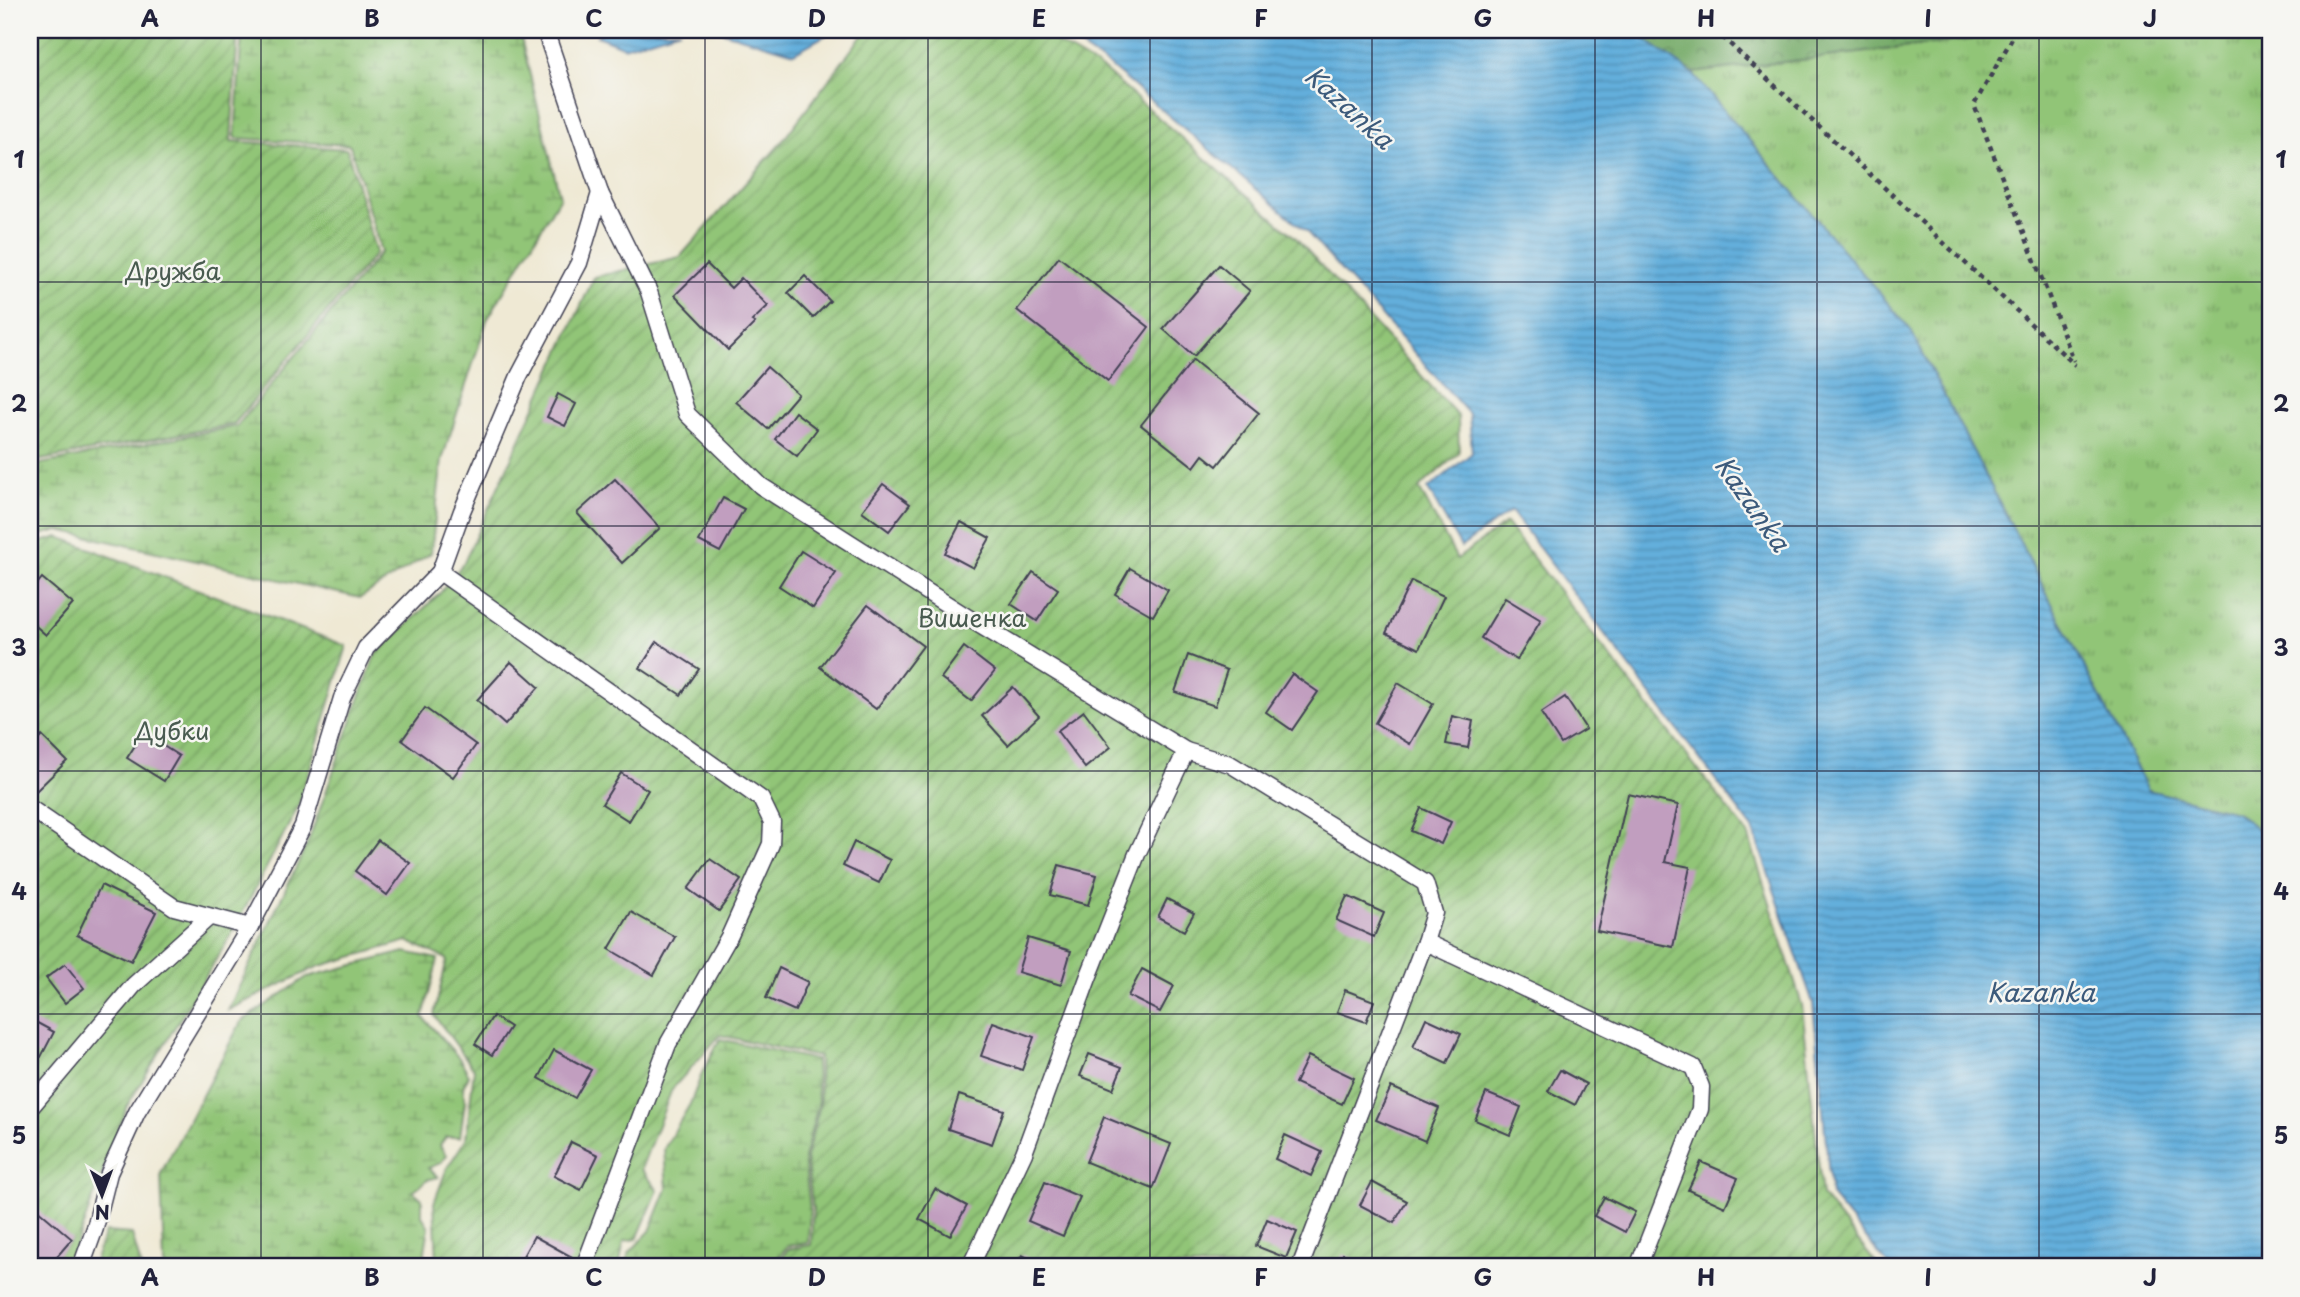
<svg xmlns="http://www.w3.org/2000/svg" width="2300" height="1297" font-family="'Playpen Sans',sans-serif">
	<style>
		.grass { fill: url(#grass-tufts); stroke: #5a7459; stroke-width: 2 }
		.forest { fill: url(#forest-crowns); stroke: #4b6652; stroke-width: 2 }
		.wetland { fill: url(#wetland-marsh); stroke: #5a7459; stroke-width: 2 }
		.garden { fill: url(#garden-furrows); stroke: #5a7459; stroke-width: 2 }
		.water { fill: url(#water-rules); stroke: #42688c; stroke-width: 2 }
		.building { fill: #c19ebf }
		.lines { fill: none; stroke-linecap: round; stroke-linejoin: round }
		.service-casing { stroke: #414052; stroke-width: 19 }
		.path { stroke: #414052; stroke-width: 4.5; stroke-dasharray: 5 5; stroke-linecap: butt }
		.service { stroke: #fff; stroke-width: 16 }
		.grid { fill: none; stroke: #22223b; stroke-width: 2; stroke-opacity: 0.55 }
		.labels { text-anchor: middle; stroke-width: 5; stroke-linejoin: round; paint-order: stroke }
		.park-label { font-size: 24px; fill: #495b50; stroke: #f6f6f2 }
		.water-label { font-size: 26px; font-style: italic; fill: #3c5a7b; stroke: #f6f6f2 }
		.neatline { fill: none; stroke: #22223b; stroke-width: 2.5 }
		.grid-label { font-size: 23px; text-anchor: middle; font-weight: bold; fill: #22223b }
	</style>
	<defs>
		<pattern id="grass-tufts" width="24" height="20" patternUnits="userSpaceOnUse" patternTransform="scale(1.75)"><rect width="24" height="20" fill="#91c577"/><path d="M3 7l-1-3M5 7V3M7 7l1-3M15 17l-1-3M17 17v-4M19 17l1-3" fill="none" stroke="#76a063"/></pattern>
		<pattern id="forest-crowns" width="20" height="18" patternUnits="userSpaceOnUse" patternTransform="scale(1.75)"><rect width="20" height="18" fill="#74aa68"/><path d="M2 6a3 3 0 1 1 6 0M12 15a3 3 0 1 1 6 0" fill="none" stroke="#5f8a57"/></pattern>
		<pattern id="wetland-marsh" width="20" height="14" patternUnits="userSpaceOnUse" patternTransform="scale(1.75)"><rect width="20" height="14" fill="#91c577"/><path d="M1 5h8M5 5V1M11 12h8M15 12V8" fill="none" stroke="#76a063"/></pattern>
		<pattern id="garden-furrows" width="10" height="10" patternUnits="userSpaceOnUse" patternTransform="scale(1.75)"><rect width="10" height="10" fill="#91c577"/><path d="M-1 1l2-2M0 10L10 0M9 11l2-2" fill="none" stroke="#76a063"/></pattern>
		<pattern id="water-rules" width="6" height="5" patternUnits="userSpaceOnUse" patternTransform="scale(1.75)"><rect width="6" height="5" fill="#63afdc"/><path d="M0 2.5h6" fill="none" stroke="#518eb4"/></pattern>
	</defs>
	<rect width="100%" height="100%" fill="#f6f6f2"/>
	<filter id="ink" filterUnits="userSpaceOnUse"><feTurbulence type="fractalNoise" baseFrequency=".0143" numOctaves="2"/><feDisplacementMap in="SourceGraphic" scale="14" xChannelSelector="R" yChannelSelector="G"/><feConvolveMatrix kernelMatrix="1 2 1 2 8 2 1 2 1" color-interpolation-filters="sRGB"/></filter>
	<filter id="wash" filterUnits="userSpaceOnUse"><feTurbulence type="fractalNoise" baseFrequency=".00686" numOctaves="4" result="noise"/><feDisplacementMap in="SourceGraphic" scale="28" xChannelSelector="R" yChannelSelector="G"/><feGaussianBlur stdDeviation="1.57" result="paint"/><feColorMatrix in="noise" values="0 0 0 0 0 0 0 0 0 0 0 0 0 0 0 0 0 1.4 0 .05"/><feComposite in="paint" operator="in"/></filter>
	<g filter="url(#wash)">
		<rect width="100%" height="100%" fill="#efe9d4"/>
		<polygon class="grass" points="2049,30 2270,30 2270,839 2236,812 2148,790 1910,329 1692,73"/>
		<polygon class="forest" points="1631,30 2049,30 1692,73"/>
		<g class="wetland">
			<polygon points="242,30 519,30 560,197 487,320 442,460 431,553 360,598 59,530 30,538 30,466 237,426 381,252 350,145 235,138"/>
			<polygon points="405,952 438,959 423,1017 460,1059 469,1075 463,1087 465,1102 460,1137 446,1137 440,1145 446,1155 441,1163 428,1168 438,1177 427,1180 413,1191 422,1199 422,1216 429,1227 425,1251 425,1267 164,1267 161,1173 241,1022 307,977"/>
			<polygon points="720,1039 816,1060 818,1105 804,1158 810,1209 808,1243 787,1246 772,1267 626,1267 629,1253 650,1231 667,1189 664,1149 690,1104 703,1071"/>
		</g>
		<g class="garden">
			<polygon points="30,30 238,30 231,141 347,149 376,253 234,424 30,462"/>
			<polygon points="870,30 1035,30 1104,70 1296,238 1458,416 1459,453 1419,488 1457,559 1506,523 1748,834 1802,1005 1822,1196 1879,1267 776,1267 788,1249 811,1245 813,1209 806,1158 820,1105 819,1057 720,1035 672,1089 641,1169 658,1190 637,1239 624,1241 619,1267 432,1267 437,1259 434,1203 447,1168 466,1139 474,1069 434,1015 447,959 407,941 317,967 228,1010 308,842 375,655 440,593 464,562 594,277 680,257 781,143 864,33"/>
			<polygon points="59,537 347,646 298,807 231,935 127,1106 68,1267 30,1267 30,545"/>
			<polygon points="105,1232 132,1234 141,1267 92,1267"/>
		</g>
		<g class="water">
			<polygon points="605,30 680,30 624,47 597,36"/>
			<polygon points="717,30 835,30 794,53"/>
			<polygon points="1055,30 1631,30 1692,73 1910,329 2148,790 2236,812 2270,839 2270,1267 1890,1267 1831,1196 1813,1003 1753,829 1511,511 1461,547 1428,489 1472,453 1469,414 1306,231 1111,67"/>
		</g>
		<g id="blocks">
			<g class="building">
				<polygon points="1059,257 1149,327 1108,381 1017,310"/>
				<polygon points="707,264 731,288 741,278 768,306 752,321 755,323 728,350 675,295"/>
				<polygon points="1219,265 1250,291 1194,356 1163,329"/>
				<polygon points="805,276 830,301 813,318 788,293"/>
				<polygon points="1193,360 1259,413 1217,466 1203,455 1194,467 1141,425"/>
				<polygon points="767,367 798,394 768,429 736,402"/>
				<polygon points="558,394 576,404 565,426 547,417"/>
				<polygon points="795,412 817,429 797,456 775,439"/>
				<polygon points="615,479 660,528 622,563 577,513"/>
				<polygon points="883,484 910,504 889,531 862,511"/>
				<polygon points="723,498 744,509 720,552 699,541"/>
				<polygon points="961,522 990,538 973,568 945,553"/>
				<polygon points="801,551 836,573 813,608 779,586"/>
				<polygon points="1130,568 1168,590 1153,616 1115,594"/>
				<polygon points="1033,572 1058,589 1037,621 1011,604"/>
				<polygon points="42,578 73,604 46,635 30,621 30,593"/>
				<polygon points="1411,581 1444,596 1419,649 1386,633"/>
				<polygon points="1505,598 1541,620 1517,660 1481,638"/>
				<polygon points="868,605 923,646 876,709 820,667"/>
				<polygon points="657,642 699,669 681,695 640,668"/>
				<polygon points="964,647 995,671 971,701 941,678"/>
				<polygon points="1188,655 1227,670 1215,706 1175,692"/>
				<polygon points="511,662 539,687 505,725 477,700"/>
				<polygon points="1292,674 1318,692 1292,730 1266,712"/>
				<polygon points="1398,683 1433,704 1410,744 1375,723"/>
				<polygon points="1013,687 1039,716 1008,745 982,716"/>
				<polygon points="1565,697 1586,729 1561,744 1541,713"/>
				<polygon points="425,708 476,745 453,777 402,740"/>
				<polygon points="1084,711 1111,747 1085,768 1057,731"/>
				<polygon points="1452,716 1473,721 1468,748 1446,744"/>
				<polygon points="143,733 179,756 164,781 127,758"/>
				<polygon points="42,736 67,761 36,791 30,784 30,748"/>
				<polygon points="621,773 648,790 629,821 602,804"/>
				<polygon points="1628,794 1678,805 1665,862 1690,867 1673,947 1597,931"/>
				<polygon points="1421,808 1451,822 1441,844 1411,831"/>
				<polygon points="378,840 410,863 387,895 355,871"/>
				<polygon points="854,842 890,860 879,883 843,866"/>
				<polygon points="710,859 741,880 719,911 688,889"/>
				<polygon points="1059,865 1097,875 1088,905 1050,895"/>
				<polygon points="101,885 156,912 131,961 77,935"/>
				<polygon points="1347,896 1384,913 1374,937 1336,920"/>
				<polygon points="1167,899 1194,913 1184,931 1158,917"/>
				<polygon points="631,912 675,937 654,975 609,949"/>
				<polygon points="1028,938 1071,951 1061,985 1018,972"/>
				<polygon points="65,964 84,988 65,1003 46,978"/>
				<polygon points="779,968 808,982 795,1011 766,998"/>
				<polygon points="1142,969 1174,986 1160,1012 1128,996"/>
				<polygon points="1345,990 1374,1001 1366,1022 1337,1012"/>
				<polygon points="493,1016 510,1027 492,1055 475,1044"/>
				<polygon points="1426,1018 1461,1034 1447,1063 1413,1047"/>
				<polygon points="30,1019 54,1032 41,1057 30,1051"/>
				<polygon points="993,1022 1034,1037 1022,1070 981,1056"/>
				<polygon points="554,1050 591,1070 575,1098 539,1078"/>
				<polygon points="1089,1054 1122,1067 1113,1089 1080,1076"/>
				<polygon points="1308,1056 1354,1078 1342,1104 1295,1083"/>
				<polygon points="1560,1070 1586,1084 1575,1105 1548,1091"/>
				<polygon points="1391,1087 1439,1108 1425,1141 1376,1120"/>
				<polygon points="1486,1093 1521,1107 1510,1135 1475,1120"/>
				<polygon points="959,1095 1004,1110 992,1144 948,1129"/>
				<polygon points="1104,1117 1171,1144 1153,1189 1086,1162"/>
				<polygon points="1285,1135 1322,1152 1311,1176 1275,1159"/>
				<polygon points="571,1142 598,1155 581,1190 554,1176"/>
				<polygon points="1701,1162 1738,1178 1725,1207 1688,1190"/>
				<polygon points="1045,1182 1080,1197 1063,1236 1028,1221"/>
				<polygon points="1372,1182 1407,1201 1394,1223 1360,1205"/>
				<polygon points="935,1189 967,1206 950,1236 919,1219"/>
				<polygon points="1604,1197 1635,1212 1625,1232 1594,1216"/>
				<polygon points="30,1203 72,1239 48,1267 43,1267 30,1256"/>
				<polygon points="1267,1219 1297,1232 1286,1258 1256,1246"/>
				<polygon points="534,1236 572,1257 567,1267 517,1267"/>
				<polygon points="1343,1254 1371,1267 1336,1267"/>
				<polygon points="1022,1255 1046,1267 1015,1267"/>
			</g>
		</g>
	</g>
	<g filter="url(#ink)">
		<use href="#blocks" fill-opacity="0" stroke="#414052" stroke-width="2"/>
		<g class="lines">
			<g class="service-casing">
				<g id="service">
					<polyline points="545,30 600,193 649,292 687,414 761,486 970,619 1186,751 1230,764 1425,883 1434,913 1425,942 1693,1067 1701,1087 1700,1109 1638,1267"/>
					<polyline points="440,572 761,799 772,822 771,844 730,935 668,1044 584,1267"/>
					<polyline points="30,808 174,907 250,927"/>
					<polyline points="30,1108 134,985 209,917"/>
					<polyline points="81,1267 95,1228 109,1173 137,1112 250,927 303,826 342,698 366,648 440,572 462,511 519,376 579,263 600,193"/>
					<polyline points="970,1267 1024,1153 1088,978 1137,854 1186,751"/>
					<polyline points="1300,1267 1425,942"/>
				</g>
			</g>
			<g class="path">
				<polyline points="1715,30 2075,365"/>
				<polyline points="2017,30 1974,105 2074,361"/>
			</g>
			<use href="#service" class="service"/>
		</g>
	</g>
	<path class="grid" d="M261,30v1237M483,30v1237M705,30v1237M928,30v1237M1150,30v1237M1372,30v1237M1595,30v1237M1817,30v1237M2039,30v1237M30,282h2240M30,526h2240M30,771h2240M30,1014h2240"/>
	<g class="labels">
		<g class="park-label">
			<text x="173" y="280">Дружба</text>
			<text x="972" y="627">Вишенка</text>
			<text x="172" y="740">Дубки</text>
		</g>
		<g class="water-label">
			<text transform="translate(1349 108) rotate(42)" y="9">Kazanka</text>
			<text transform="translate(1752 504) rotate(55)" y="9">Kazanka</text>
			<text x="2041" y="1002">Kazanka</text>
		</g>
	</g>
	<rect width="2300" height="1297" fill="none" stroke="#f6f6f2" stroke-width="77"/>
	<g transform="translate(102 1195) rotate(179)" stroke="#f6f6f2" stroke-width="5" paint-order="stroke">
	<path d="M0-5L12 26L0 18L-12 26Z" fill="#22223b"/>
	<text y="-10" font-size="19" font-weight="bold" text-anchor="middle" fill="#22223b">N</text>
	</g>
	<rect x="38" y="38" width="2224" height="1220" class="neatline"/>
	<g class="grid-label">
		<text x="150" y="27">A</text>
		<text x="372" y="27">B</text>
		<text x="594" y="27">C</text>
		<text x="817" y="27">D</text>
		<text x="1039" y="27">E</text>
		<text x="1261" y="27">F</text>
		<text x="1483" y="27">G</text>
		<text x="1706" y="27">H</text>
		<text x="1928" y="27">I</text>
		<text x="2150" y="27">J</text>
		<text x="19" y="168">1</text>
		<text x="2281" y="168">1</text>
		<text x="19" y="412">2</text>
		<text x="2281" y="412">2</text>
		<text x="19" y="656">3</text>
		<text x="2281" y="656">3</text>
		<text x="19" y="900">4</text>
		<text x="2281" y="900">4</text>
		<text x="19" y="1144">5</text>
		<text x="2281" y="1144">5</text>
		<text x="150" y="1286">A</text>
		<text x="372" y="1286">B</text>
		<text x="594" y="1286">C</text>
		<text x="817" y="1286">D</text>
		<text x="1039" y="1286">E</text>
		<text x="1261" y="1286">F</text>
		<text x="1483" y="1286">G</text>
		<text x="1706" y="1286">H</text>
		<text x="1928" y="1286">I</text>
		<text x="2150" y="1286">J</text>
	</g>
</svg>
